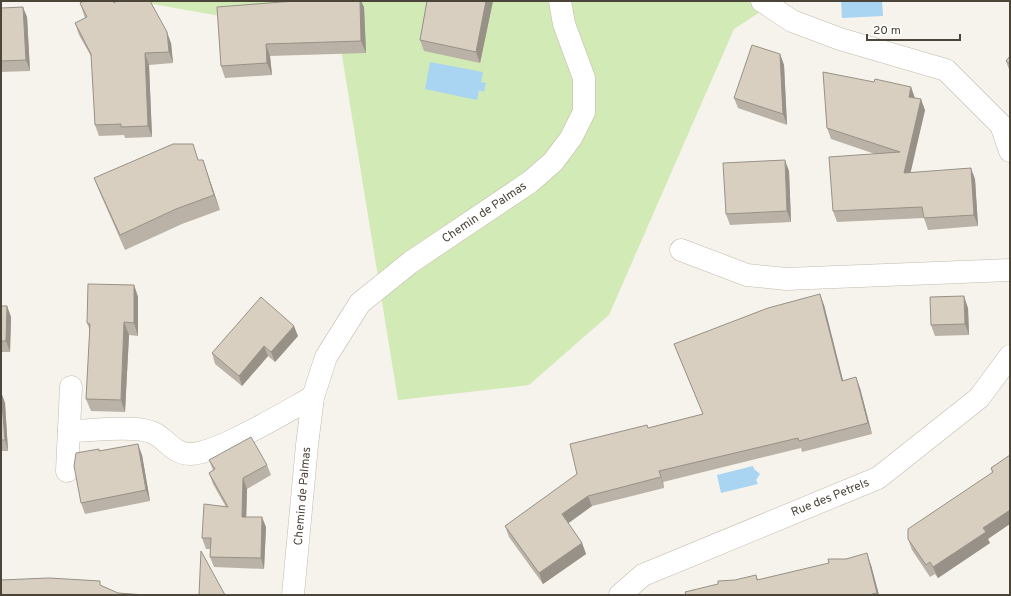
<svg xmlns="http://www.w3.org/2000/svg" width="1011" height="596" font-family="Overpass,sans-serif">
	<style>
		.green { fill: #d2eab5 }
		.water { fill: #a9d4f2 }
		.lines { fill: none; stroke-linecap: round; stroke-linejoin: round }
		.minor-casing { stroke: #c2bbae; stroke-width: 23 }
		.minor { stroke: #fff; stroke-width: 22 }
		.wall { fill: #bab2a6 }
		.shaded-wall { fill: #979187 }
		.building { fill: #d8cfc1; stroke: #979187 }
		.labels { text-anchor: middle; stroke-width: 4; stroke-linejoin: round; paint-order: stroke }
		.street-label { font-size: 12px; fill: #4b4439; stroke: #fff }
	</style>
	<rect width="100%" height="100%" fill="#f6f3ec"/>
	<polygon class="green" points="135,1 777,1 734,29 609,315 529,385 398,400 339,37"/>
	<g class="water">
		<polygon points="841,1 882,1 883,16 842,18"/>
		<polygon points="430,62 483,72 481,82 486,83 484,92 479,90 477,100 425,89"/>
		<polygon points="753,466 754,469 760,474 756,480 758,484 721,493 717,475"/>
	</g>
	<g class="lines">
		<g class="minor-casing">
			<g id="minor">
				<polyline points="762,1 792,21 840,39 946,70 1001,125 1010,151"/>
				<polyline points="681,250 747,275 786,279 1010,270"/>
				<path d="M69,431c21,0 64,-6 82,1 15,5 21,22 39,22 27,0 97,-43 123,-57"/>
				<polyline points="67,471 71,387"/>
				<polyline points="293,595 307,445 313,397 326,357 360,303 411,262 530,182 553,162 571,138 584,112 584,78 564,24 560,1"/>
				<polyline points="620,595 643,575 878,478 979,398 1010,356"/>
			</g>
		</g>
		<use href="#minor" class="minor"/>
	</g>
	<g class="wall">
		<polygon points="427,1 493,1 480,63 424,51 420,40"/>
		<polygon points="80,3 114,3 171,43 173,63 149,65 152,137 125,138 124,135 99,136 95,125 92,58 79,35 75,23 85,18"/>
		<polygon points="217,7 364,7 366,53 270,56 272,75 225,78 221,66"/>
		<polygon points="1,8 27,17 30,71 1,72"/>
		<polygon points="780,54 784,65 787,125 738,108 734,98"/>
		<polygon points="1010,56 1010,72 1006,61"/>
		<polygon points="874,82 911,87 915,98 925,110 910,172 975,179 978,226 928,230 924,218 837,222 833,211 875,154 831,139 827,128"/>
		<polygon points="203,160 220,210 182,224 125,250 100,193 94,178"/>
		<polygon points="789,171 791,222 730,225 726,214"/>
		<polygon points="134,285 138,297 138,336 129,335 125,412 91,411 86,399 90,331 87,323"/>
		<polygon points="824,305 843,381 860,388 872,434 802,452 801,448 663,482 664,488 592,506 568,523 582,543 586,554 543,584 509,537 505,526 648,428 703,414 674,344"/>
		<polygon points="1,306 7,306 11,317 10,352 1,352"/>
		<polygon points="968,308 969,335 935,336 931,325"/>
		<polygon points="298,336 275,362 268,356 242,386 215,364 212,353"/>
		<polygon points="1,392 5,403 8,451 1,451"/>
		<polygon points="99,451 142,455 150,501 85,514 81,503"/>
		<polygon points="1010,455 988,539 990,543 938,578 935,574 930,577 912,550 908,539 992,473 991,468"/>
		<polygon points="209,460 267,465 271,475 247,489 246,517 266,527 264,569 214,567 210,557 210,549 206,549 202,538 226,507 213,484 209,473 213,470"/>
		<polygon points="871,565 879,595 686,595 735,580 756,575 758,580"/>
	</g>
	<g class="shaded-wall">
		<polygon points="360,1 361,1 364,7 366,53 361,41"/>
		<polygon points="486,1 493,1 480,63 476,52"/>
		<polygon points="23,7 27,17 30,71 26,60"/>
		<polygon points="167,32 171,43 173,63 169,52"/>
		<polygon points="266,44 270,56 272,75 267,63"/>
		<polygon points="145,53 149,65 152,137 148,126"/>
		<polygon points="780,54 784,65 787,125 783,114"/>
		<polygon points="911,87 915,99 909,97"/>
		<polygon points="921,99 925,110 908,184 904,173"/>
		<polygon points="203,160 208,175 220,210 214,195"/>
		<polygon points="785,160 789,171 791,222 787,211"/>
		<polygon points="971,168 975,179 978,226 974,215"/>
		<polygon points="134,285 138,297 138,336 134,323"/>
		<polygon points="820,294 824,305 846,392 842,381"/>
		<polygon points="964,296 968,308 969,335 965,324"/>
		<polygon points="7,306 11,317 10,352 6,341"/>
		<polygon points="124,322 129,335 125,412 121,400"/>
		<polygon points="294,326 298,336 275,362 271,352"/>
		<polygon points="264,346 268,356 242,386 239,376"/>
		<polygon points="856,377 860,388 872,434 868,423"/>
		<polygon points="1,392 5,403 8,451 5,440"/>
		<polygon points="138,444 142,455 150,501 146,490"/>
		<polygon points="659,471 663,482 664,488 661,477"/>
		<polygon points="243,478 247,489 246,527 242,517"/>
		<polygon points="588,496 592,506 566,525 562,514"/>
		<polygon points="1010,510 1010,524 988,539 990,543 938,578 933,567 983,528"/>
		<polygon points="262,517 266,527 264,569 261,558"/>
		<polygon points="582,543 586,554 543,584 539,573"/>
		<polygon points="867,553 871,565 879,595 878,595 877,593"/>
	</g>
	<g class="building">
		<polygon points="84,1 113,1 114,3 117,1 150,1 167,32 169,52 145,53 148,126 121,127 121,124 95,125 91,54 75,23 87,17 80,3"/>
		<polygon points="295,1 360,1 361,41 266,44 267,63 221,66 217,7"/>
		<polygon points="427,1 486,1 476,52 420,40"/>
		<polygon points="23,7 26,60 1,61 1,8"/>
		<polygon points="752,45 780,54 783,114 734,98"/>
		<polygon points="1010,56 1010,64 1006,61"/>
		<polygon points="823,72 874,82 875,79 911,87 909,97 921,99 904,173 971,168 974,215 924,218 922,207 833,211 829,157 900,152 827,128"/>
		<polygon points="173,144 193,144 198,160 203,160 214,195 176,209 120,235 94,178"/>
		<polygon points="785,160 787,211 726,214 723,163"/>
		<polygon points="88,284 134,285 134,323 124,322 121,400 86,399 90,324 87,323"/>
		<polygon points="820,294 842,381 856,377 868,423 799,441 798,438 659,471 661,477 588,496 562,514 582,543 539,573 505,526 577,474 570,444 647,425 648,428 703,414 674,344 768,308"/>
		<polygon points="964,296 965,324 931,325 930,297"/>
		<polygon points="261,297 294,326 271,352 264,346 239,376 212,353"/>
		<polygon points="1,306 7,306 6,341 1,341"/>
		<polygon points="1,392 5,440 1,440"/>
		<polygon points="251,437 267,465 243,478 242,517 262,517 261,558 210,557 211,538 202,538 204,504 228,507 209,473 215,469 209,460"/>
		<polygon points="138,444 146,490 81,503 74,466 76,453 99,449 99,451"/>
		<polygon points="1010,455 1010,510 983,528 986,532 933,567 930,562 926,565 908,539 908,529 993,472 991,468"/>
		<polygon points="201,551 225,595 199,595"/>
		<polygon points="867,553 877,593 872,594 872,595 686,595 685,592 718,584 718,581 735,580 756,575 757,580 829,563 828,559 846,559"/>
		<polygon points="49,578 100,581 100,585 118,593 145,595 1,595 1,580"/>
	</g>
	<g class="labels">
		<g class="street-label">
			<text transform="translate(484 212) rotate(-34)" y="4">Chemin de Palmas</text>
			<text transform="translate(302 496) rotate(-85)" y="4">Chemin de Palmas</text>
			<text transform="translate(830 497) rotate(-22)" y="4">Rue des Petrels</text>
		</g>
	</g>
	<rect width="1011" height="596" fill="none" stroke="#4b4439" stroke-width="4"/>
	<path d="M867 34v6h93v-6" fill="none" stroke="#4b4439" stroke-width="2"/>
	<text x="873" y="34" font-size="12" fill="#4b4439" stroke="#ffffff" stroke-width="3" paint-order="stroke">20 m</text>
</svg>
